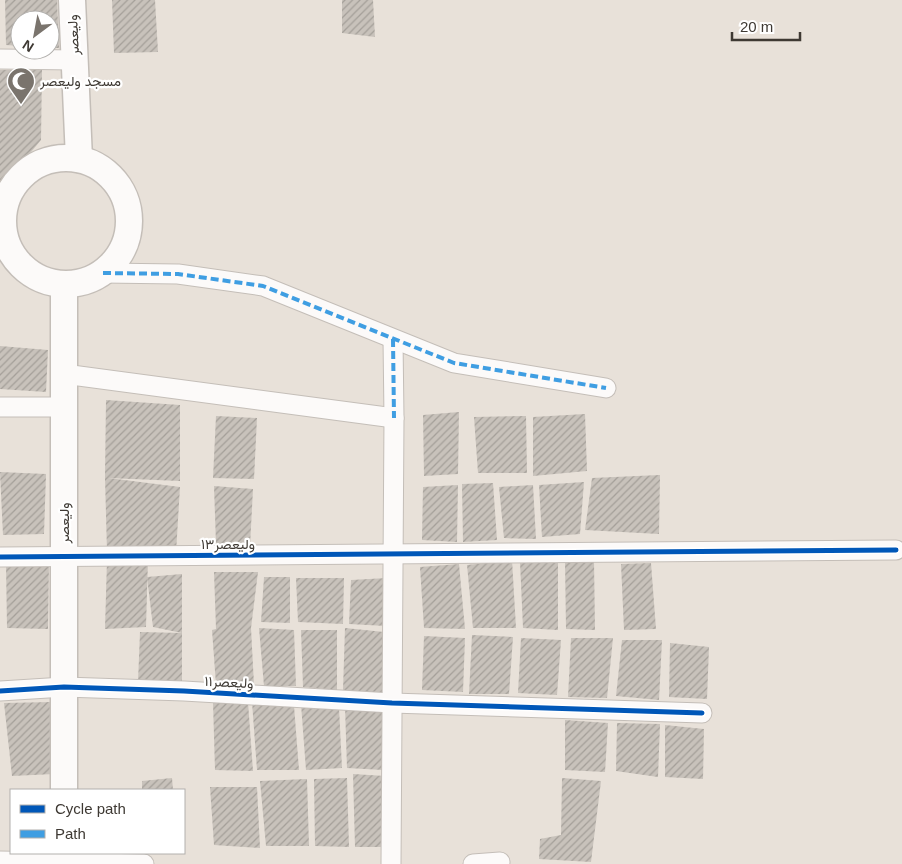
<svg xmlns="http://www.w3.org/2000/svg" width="902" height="864" font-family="Helvetica,Vazirmatn,sans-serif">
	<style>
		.building { fill: url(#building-hatch) }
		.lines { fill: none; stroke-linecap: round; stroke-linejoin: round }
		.street-casing { stroke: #c4beb8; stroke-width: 21 }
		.secondary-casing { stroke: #c4beb8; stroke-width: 29 }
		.street { stroke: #fcfaf9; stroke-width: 19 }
		.secondary { stroke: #fcfaf9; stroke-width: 26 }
		.quiet { stroke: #3f9ee2; stroke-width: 4; stroke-dasharray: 8 4; stroke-linecap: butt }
		.cycleway-casing { stroke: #fff; stroke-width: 8 }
		.cycleway { stroke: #0057b8; stroke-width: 5 }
		.labels { text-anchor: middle; stroke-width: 4.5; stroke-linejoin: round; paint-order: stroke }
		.street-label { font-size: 14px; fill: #3e3933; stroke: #fff }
		.poi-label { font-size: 14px; fill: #3e3933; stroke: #fff; text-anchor: start }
	</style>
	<defs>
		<pattern id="building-hatch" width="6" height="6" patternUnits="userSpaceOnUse" patternTransform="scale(1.25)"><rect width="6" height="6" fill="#c8c2bb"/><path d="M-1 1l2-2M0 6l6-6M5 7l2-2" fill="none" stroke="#a49f99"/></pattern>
	</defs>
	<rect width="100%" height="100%" fill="#e8e1d9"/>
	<g class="building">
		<polygon points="5,0 57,0 59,48 50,48 50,20 20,20 20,46 6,45"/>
		<polygon points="112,0 155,0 158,52 114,53"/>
		<polygon points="342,0 373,0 375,37 342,33"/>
		<polygon points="0,70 42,70 41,140 16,170 0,199"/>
		<polygon points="0,346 48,350 46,392 0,389"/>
		<polygon points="106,400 180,405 180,481 108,478 180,487 176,553 107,552 105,477"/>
		<polygon points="459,412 458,474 424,476 423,415"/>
		<polygon points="585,414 587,471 533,476 533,417"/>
		<polygon points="216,416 257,418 254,479 213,478"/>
		<polygon points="526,416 527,473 478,473 474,417"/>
		<polygon points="0,472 46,474 44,534 3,535"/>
		<polygon points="660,475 659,534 585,530 592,478"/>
		<polygon points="584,482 580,534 542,537 539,485"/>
		<polygon points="493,483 497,540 463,542 462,484"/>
		<polygon points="458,485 457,542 422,540 423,487"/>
		<polygon points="533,485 536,539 504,538 499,487"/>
		<polygon points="214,486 253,489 250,546 216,544"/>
		<polygon points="148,559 146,627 105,629 107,560"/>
		<polygon points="512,560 516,628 473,628 467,565"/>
		<polygon points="49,561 48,629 7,628 6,563"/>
		<polygon points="558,561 558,630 523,628 520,562"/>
		<polygon points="565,561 594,561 595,630 566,629"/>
		<polygon points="651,563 656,629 624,630 621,564"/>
		<polygon points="459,564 465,629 424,628 420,567"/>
		<polygon points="214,572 258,572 251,628 254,685 216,685 212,630 216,629"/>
		<polygon points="182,574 182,633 153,627 147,577"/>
		<polygon points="264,577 290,577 290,623 261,622"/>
		<polygon points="296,578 344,578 343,624 298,622"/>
		<polygon points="387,578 386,626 349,624 351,580"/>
		<polygon points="259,628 294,630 296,686 264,686"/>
		<polygon points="345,628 384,632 385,694 343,690"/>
		<polygon points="301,630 337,630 337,690 303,687"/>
		<polygon points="140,632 182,633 182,683 138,682"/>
		<polygon points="472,635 513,637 509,694 469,694"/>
		<polygon points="424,636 465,638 463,692 422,690"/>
		<polygon points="521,638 561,640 557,695 518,693"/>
		<polygon points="571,638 613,638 607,698 568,697"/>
		<polygon points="622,640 662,640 659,700 616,696"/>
		<polygon points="670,643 709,647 707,699 669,697"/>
		<polygon points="53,702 54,774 12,776 4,703"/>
		<polygon points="213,702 248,702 253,771 215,770"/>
		<polygon points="252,702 294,706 299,770 257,770"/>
		<polygon points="301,704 339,707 342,768 306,770"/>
		<polygon points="345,706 386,707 383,770 347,768"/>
		<polygon points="565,720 608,723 605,772 565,770"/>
		<polygon points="617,723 660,724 658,777 616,771"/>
		<polygon points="665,725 704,729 703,779 665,777"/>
		<polygon points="353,774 385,776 385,847 355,847"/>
		<polygon points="172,778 173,790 142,790 142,781"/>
		<polygon points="347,778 349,847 315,846 314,779"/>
		<polygon points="562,778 601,781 591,862 539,859 540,839 561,835"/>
		<polygon points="307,779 309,846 266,846 260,781"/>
		<polygon points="210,787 257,787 260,848 214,845"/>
	</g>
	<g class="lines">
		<g class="street-casing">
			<g id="street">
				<polyline points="0,59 74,60"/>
				<polyline points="0,226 2,226"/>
				<polyline points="103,273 178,274 263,286 454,363 606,388"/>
				<polyline points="64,374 394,418"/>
				<polyline points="0,407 64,407"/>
				<polyline points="0,557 896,550"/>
				<polyline points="0,691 64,687 184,691 392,703 702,713"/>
				<polyline points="0,861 144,864"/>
				<polyline points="391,864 394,418 393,339"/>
				<polyline points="473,864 500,862"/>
			</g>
		</g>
		<g class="secondary-casing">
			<g id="secondary">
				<polyline points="72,0 79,159"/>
				<circle cx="66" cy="221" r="63"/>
				<polyline points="64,790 64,285"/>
				<polyline points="64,864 64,853"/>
			</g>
		</g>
		<use href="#street" class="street"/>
		<use href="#secondary" class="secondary"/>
		<g class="quiet">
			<polyline points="103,273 178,274 263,286 454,363 606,388"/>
			<polyline points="393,339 394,418"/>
		</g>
		<g class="cycleway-casing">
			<g id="cycleway">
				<polyline points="0,557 896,550"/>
				<polyline points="0,691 64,687 184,691 392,703 702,713"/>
			</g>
		</g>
		<use href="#cycleway" class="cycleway"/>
	</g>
	<defs>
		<g id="mosque-pin" transform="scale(1.4375)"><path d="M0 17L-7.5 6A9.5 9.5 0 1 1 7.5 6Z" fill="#7a746d" stroke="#fff"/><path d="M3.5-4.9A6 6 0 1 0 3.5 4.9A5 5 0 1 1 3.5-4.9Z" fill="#fff"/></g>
	</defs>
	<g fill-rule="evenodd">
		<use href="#mosque-pin" x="21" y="81"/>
	</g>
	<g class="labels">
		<g class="street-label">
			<text transform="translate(73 35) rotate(-93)" y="5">ولیعصر</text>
			<text transform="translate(64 523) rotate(-90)" y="5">ولیعصر</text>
			<text x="228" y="549">ولیعصر۱۳</text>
			<text transform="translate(229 682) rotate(3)" y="5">ولیعصر۱۱</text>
		</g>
		<g class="poi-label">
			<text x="40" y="86">مسجد ولیعصر</text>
		</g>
	</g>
	<rect x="10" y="789" width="175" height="65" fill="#ffffff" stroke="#b2b0ad"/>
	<rect x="20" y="805" width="25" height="8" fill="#0057b8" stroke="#b2b0ad"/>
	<text x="55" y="814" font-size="15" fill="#3e3933">Cycle path</text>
	<rect x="20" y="830" width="25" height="8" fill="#3f9ee2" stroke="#b2b0ad"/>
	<text x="55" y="839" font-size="15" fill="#3e3933">Path</text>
	<g transform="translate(35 35) rotate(212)"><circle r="24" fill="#ffffff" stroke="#b2b0ad"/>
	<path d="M0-4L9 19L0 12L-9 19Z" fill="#7a746d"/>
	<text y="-8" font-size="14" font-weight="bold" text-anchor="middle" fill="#3e3933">N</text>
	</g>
	<path d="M732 32v8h68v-8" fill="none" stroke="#3e3933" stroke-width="2.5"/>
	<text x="740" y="32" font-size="15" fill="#3e3933" stroke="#ffffff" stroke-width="4" paint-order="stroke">20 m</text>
</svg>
